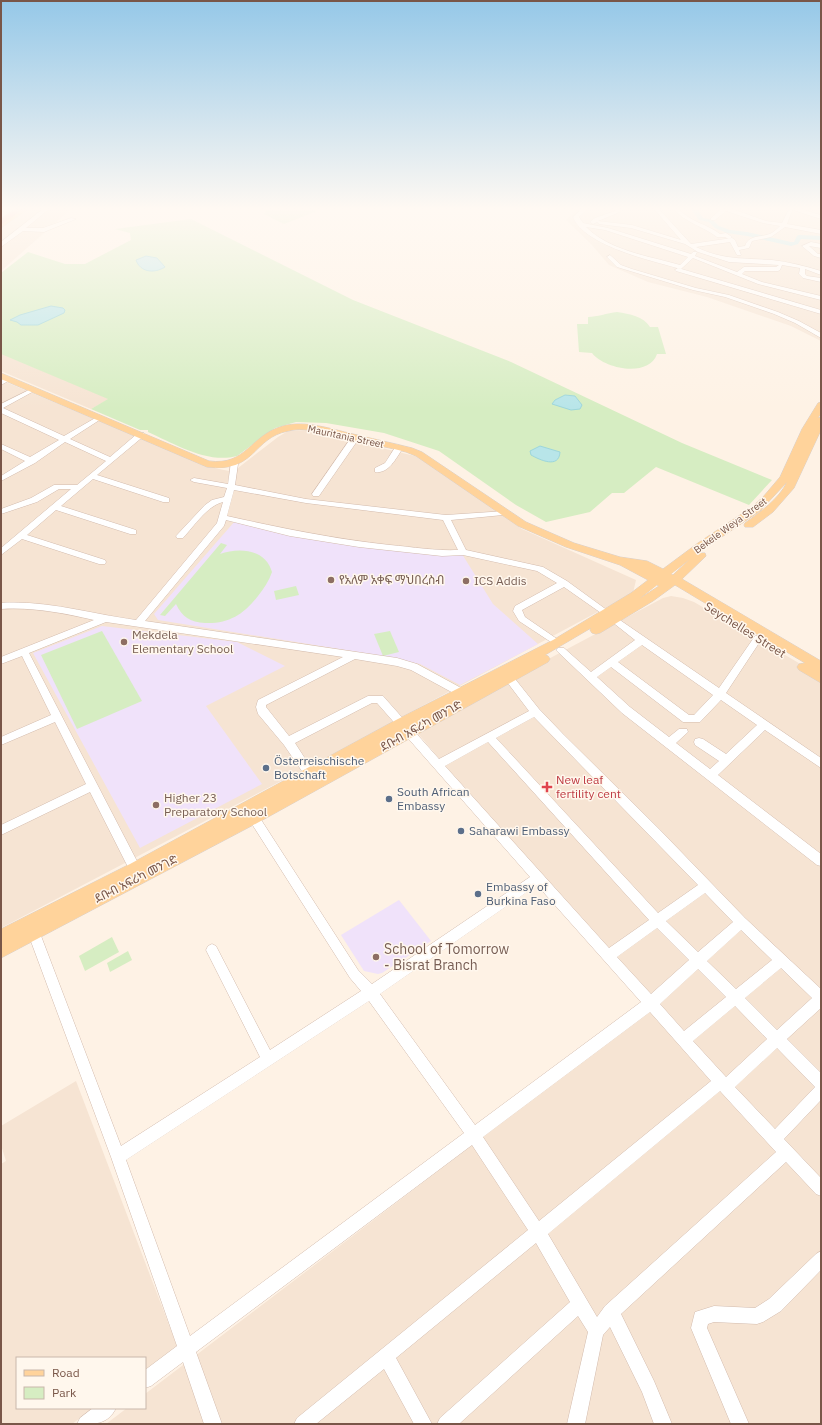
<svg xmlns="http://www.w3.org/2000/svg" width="822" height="1425" font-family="'IBM Plex Sans','Noto Sans Ethiopic',sans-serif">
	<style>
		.residential { fill: #f6e4d3 }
		.education { fill: #f0e2fa }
		.green { fill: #d6edc2 }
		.water { fill: #b8e5e9; stroke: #9dd6db }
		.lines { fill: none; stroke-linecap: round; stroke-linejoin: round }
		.river { fill: #b8e5e9; fill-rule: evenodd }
		.minor-casing { stroke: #d3bbad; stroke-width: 1 }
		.major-casing { stroke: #d9d0cc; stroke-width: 1 }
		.highway-casing { stroke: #d9d0cc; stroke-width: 1 }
		.minor { fill: #fff; fill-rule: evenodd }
		.major { fill: #ffd39b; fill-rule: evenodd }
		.highway { fill: #fcab98; fill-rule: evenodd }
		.education-dot { fill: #8d6e63; stroke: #fff7ed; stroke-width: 1.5 }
		.service-dot { fill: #5c6f8a; stroke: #fff7ed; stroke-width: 1.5 }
		.health-dot { fill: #e0444e; stroke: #fff7ed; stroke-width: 1.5 }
		.labels { text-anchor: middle; stroke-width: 3; stroke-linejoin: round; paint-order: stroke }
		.far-street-label { font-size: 10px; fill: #795648; stroke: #fff7ed }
		.education-label { font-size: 12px; fill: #785e54; stroke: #fff7ed; text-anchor: start }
		.street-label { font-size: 12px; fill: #795648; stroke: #fff7ed }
		.service-label { font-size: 12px; fill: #4e5e75; stroke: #fff7ed; text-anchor: start }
		.health-label { font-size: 12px; fill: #be3a42; stroke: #fff7ed; text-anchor: start }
		.near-education-label { font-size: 14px; fill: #785e54; stroke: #fff7ed; text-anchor: start }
	</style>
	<rect width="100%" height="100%" fill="#fef2e5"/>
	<g class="residential">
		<polygon points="27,209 71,209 1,271 1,228"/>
		<polygon points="577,209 821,209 821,341 791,326 707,297 648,282 609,265 591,244 566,220"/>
		<polygon points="1,353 109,399 91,409 1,371"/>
		<polygon points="1,380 209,467 229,471 238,468 278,437 288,431 307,430 419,457 522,529 636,580 633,593 327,757 1,928"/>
		<polygon points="671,596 683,598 694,602 821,676 821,1424 106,1424 127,1408 145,1408 145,1394 651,1009 415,730 663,598"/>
		<polygon points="76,1081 177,1346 145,1370 145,1358 17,1358 17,1408 94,1408 72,1424 1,1424 1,1164 6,1161 1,1145 1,1126"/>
	</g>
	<g class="education">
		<polygon points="235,521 287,535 462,554 493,604 538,644 460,685 420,664 383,656 158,620 154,614"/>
		<polygon points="102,626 237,642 285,666 206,706 262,784 140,848 33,653"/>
		<polygon points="399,900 431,941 382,973 378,974 364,971 341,935"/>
	</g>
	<g class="green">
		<polygon points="267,209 312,209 317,211 284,224 264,214"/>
		<path d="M191,219l162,81 158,62 171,81 90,37 -23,25 -93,-38 -32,26h-12l-22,19 -44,10 -30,-17 -77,-54 -55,-18 -58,-10 -30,-1 -21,6 -38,28c-30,8 -62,-12 -89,-24v-2h-8l-49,-21 17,-10 -107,-45v-81l27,-21 37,12h20l46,-24 -1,-7 -15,-4z"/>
		<path d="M617,312c13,2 26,4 33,15h8l8,27h-9c-8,24 -53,15 -65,-1l-13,-1 -2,-28h11v-7c9,0 19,-4 29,-5z"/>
		<path d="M221,543l6,2 -7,9c19,-7 46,-5 52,18 -3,9 -8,16 -14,24 -14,18 -29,28 -53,27 -15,-1 -23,-6 -29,-19l-11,12 -5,-1z"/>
		<polygon points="296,586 299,595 276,600 274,591"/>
		<polygon points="102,631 142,701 77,729 41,655"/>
		<polygon points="390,631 399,652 383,656 374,634"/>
		<polygon points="112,937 119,952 85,971 79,956"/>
		<polygon points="128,951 132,960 110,972 107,963"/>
	</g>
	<g class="water">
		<path d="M146,256l11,2 8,9c-11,7 -25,5 -29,-7z"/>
		<polygon points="51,306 63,308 65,310 64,313 38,325 21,325 17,322 10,320 20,315"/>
		<polygon points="565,395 575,396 582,405 580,409 571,410 552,404 555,400"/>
		<path d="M540,446l20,6c-1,17 -20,8 -29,3l-1,-4z"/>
	</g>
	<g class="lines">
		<polygon class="river" points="691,209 697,209 703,218 713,220 719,226 730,230 747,232 791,242 794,242 797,236 799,235 821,236 821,240 801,239 798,244 791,246 747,236 727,233 715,228 709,222 699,220"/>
		<g class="minor-casing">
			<g id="minor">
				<polygon points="1,209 10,211 8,212 1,211"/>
				<polygon points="43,209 49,209 26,228 43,228 71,218 76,219 44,232 23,231 1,247 1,242"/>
				<path d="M582,209h5l-8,8 4,6 25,5 83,26 2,-2h4l-2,4 42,16 7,-5h32l3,-2 -50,-3 -31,-10 -13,-8 -54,-16 -32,-4 -2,-2 -4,2 -3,-2 5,-4 20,-7 -1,-2h5l1,3 -22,9 34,4 49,15 -27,-31h5l32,35 41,-6 3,2 3,7 7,-1c3,-10 13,-9 21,-11 6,-1 10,-5 14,-9l-17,-3 -37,-12 -11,9h-4v-2l10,-9h11l34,12 16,2 7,-14h12l20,6v4l-28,-9 -2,3 -4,11 34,6v4l-36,-7 -14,10 -19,4 -3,7 -10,2 2,5h-4l-7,-13 -34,5c26,13 48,11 76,13 17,2 33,6 49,11v4l-16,-6v5l2,2 14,2v4l-18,-4 -4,-4 1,-6 -18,-3 -2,5 -2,1h-33l-3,3 20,8 59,14v4l-63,-16 -65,-26 -12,11c-28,-8 -97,-23 -108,-52zM586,227l19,3 83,27 -8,8c-31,-9 -70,-14 -94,-38z"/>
				<path d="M674,209h5c11,13 28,15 41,25l6,-1 6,4 -3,2 -4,-2h-8c-14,-11 -32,-14 -43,-28z"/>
				<polygon points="811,242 821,244 821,248 809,246 818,254 821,254 821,258 814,256 802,246"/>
				<polygon points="610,255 621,265 632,269 696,288 729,295 778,312 799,321 821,333 821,338 795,323 774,314 725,297 693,290 617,267 607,257"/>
				<polygon points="678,268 821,310 821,314 676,271 675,270"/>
				<polygon points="7,378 12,379 1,385 1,380"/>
				<polygon points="31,389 36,390 3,408 64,436 97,417 101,417 101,419 70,439 110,457 138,433 144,433 145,435 97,475 169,498 169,502 163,502 93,479 61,506 136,530 136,534 130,534 56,510 27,535 105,560 106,562 105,564 99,564 22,539 1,555 1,548 71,489 59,489 37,502 1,514 1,509 31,498 54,485 77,485 106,461 65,442 35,463 1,481 1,476 25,461 1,449 1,444 30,457 59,440 1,413 1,404"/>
				<polygon points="353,435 356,435 360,437 319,496 313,496 312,494"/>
				<path d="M396,446h6l1,2c-7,10 -14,26 -28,24v-4l10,-5z"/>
				<path d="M231,462h6l1,2 -3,21 71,14 140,16 60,-4v4h-3l-52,5 15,30 77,17 24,14 44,32 -4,3 -3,-1 -40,-28 -42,23 3,7 35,24 2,2 -2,2 -3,1 -38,-25 -6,-10 2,-5 42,-23 -20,-12 -74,-16 -21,1 -83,-9 -69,-11 -64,-16 -2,6 -79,95 252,37 20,6 46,25 2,3 -2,3h-6l-46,-25 -14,-4 -42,-7 -89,46v2l23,29 79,-40h15l56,63 90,-48 -25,-33 2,-3h6l27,34 24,25 96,95 86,89 76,71v19l-34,31 34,34v27l-37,39 37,39v18l-5,-2 -30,-32 -165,152 33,67 18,43h-18l-12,-32 -32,-65 -7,8 -18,89h-18l21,-92 -10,-16 -119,108h-22l3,-6 130,-116 -34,-59 -140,115 36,66h-18l-30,-55 -68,55h-22l3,-6 231,-188 -56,-85 -276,207 26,72h-18l-21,-62 -32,24 -6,2v-18l32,-24 -66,-189 -85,-229 2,-4 4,-2 4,2 2,4 83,218 139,-89 -52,-103 -2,-4 2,-4 4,-2 4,2 54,104 91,-59 -11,-13 -100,-157 -2,-3 2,-3 4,-2 4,2 100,155 14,14 158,-107 -153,-174h-5l-77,40 20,31 -1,3 -4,1 -4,-1 -22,-32 -26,-31 -2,-7 2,-7 85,-43 -237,-35 -77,31 110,212 2,4 -2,4 -4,1 -4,-1 -41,-81 -89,43v-10l85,-41 -31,-62 -54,23v-8l50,-22 -29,-59 -21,8v-7l93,-37c-31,-7 -61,-13 -93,-11v-6c46,-3 90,11 135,17l81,-97 6,-21c-16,4 -29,24 -40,36h-6l-1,-2 29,-31 7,-5 12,-3 3,-9 -33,-6 -4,-2 4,-2 34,6zM234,490l72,13 137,17 15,30c-23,1 -45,-3 -68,-5 -55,-6 -109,-17 -163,-29zM534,717l164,168 -40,28 -162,-175zM488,742l161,178 -40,28 -164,-182zM537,885l104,117 -166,123 -95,-131zM705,893l28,29 -35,30 -32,-31zM657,928l32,32 -38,34 -34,-37zM741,930l31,30 -36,29 -29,-28zM781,968l31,30 -35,32 -32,-32zM698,969l28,28 -42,34 -24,-27zM369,1001l95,132 -274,203 -64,-176zM735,1006l32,33 -41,38 -33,-36zM650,1012l61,69 -172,140 -56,-84zM777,1048l38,39 -40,42 -40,-42zM720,1091l56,61 -171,154 -8,11 -49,-83z"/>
				<path d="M614,616l105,72 36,-52h6l2,2 -2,2 -35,53 95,65v10l-56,-38 -47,45 103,79v12l-4,-1 -195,-152 -64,-61 -2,-2 2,-2h6l27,24 44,-32 -24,-19 -2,-2zM642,645l71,50 -19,20h-5l-71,-53zM611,667l72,55h17l21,-22 36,25 -31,29 -23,-15 -4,-1 -4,1 -1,3 1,3 24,16 -9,8 -34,-26 12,-11 -1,-3h-8l-10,8 -39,-30 -33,-30z"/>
				<polygon points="821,1251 821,1270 781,1311 763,1322 757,1324 714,1322 708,1324 707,1328 749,1424 731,1424 691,1328 695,1312 714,1306 755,1308 769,1299 816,1254"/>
				<path d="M93,1408h23c-8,17 -22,16 -39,16l3,-6z"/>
			</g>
		</g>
		<g class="major-casing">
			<g id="major">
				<polygon points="20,209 28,209 1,228 1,223"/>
				<path d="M1,373l208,88c38,5 41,-26 74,-35 23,-6 48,3 70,8 20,5 40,9 59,14l10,4 104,70 48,21 46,14 27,4 16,8 35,-26 54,-36 11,-10 17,-20 22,-48 16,-26 3,-1v11l-3,5 3,-1v13l-27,58 -21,24 -20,15h-8l-1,-2 1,-2c15,-11 34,-24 42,-41l-27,29 -62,42h7l1,3 -24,23 139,82v11l-1,-1 1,1v11l-22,-13 -2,-3 2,-3 6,-1 -130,-78 -22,16 -53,32 -4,1 -4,-1 -2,-3 1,-2 -46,27 3,1 2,3 -2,3 -289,160 -258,136v-29l129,-65 266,-144 157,-80 78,-47 17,-13 -28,-15 -54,-18 -48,-21 -102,-70 -10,-4c-18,-5 -37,-8 -55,-12 -20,-5 -42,-14 -63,-9 -36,7 -32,42 -81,36l-206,-88zM690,559l-17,16 -2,-1zM657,585l2,1 -20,13z"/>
			</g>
		</g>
		<g class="highway-casing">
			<polygon id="highway" points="15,209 23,209 1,225 1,219"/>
		</g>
		<use href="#minor" class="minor"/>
		<use href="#major" class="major"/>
		<use href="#highway" class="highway"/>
	</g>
	<linearGradient id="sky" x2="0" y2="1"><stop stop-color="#95c8e8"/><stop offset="0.51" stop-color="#fff9f3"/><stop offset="1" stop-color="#fff9f3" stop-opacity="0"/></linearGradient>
	<rect width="822" height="409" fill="url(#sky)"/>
	<g class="education-dot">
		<circle cx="331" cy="580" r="4"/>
		<circle cx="466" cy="581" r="4"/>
		<circle cx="124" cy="642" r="4"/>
		<circle cx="156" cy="805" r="4"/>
		<circle cx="376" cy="957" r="4"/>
	</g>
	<g class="service-dot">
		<circle cx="266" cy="768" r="4"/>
		<circle cx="389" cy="799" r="4"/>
		<circle cx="461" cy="831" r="4"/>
		<circle cx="478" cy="894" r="4"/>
	</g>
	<path class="health-dot" d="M545 781h4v4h4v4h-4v4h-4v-4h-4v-4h4z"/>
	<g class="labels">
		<g class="far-street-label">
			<text transform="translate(346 436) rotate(12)" y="4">Mauritania Street</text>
			<text transform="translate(730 525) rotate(-36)" y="4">Bekele Weya Street</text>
		</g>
		<g class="education-label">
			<text x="339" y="584">የአለም አቀፍ ማህበረስብ</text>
			<text x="474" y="585">ICS Addis</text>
			<text x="132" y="639">Mekdela<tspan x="132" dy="14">Elementary School</tspan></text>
			<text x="164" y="802">Higher 23<tspan x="164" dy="14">Preparatory School</tspan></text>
		</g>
		<g class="street-label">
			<text transform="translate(745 630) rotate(32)" y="4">Seychelles Street</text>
			<text transform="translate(421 726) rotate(-29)" y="4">ደቡብ አፍሪካ መንገድ</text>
			<text transform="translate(136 879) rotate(-27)" y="4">ደቡብ አፍሪካ መንገድ</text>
		</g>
		<g class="service-label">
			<text x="274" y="765">Österreischische<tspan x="274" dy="14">Botschaft</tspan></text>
			<text x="397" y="796">South African<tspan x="397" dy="14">Embassy</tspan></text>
			<text x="469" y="835">Saharawi Embassy</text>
			<text x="486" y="891">Embassy of<tspan x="486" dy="14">Burkina Faso</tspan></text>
		</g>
		<g class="health-label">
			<text x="556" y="784">New leaf<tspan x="556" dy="14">fertility cent</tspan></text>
		</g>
		<g class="near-education-label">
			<text x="384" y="954">School of Tomorrow<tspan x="384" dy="16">- Bisrat Branch</tspan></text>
		</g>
	</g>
	<rect width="822" height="1425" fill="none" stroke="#795648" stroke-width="4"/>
	<rect x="16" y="1357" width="130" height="52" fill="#fff7ed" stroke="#c9b7ab"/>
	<rect x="24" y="1370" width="20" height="6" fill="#ffd39b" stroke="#c9b7ab"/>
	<text x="52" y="1377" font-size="12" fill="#795648">Road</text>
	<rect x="24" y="1387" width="20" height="12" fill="#d6edc2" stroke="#c9b7ab"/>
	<text x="52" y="1397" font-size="12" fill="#795648">Park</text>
</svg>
